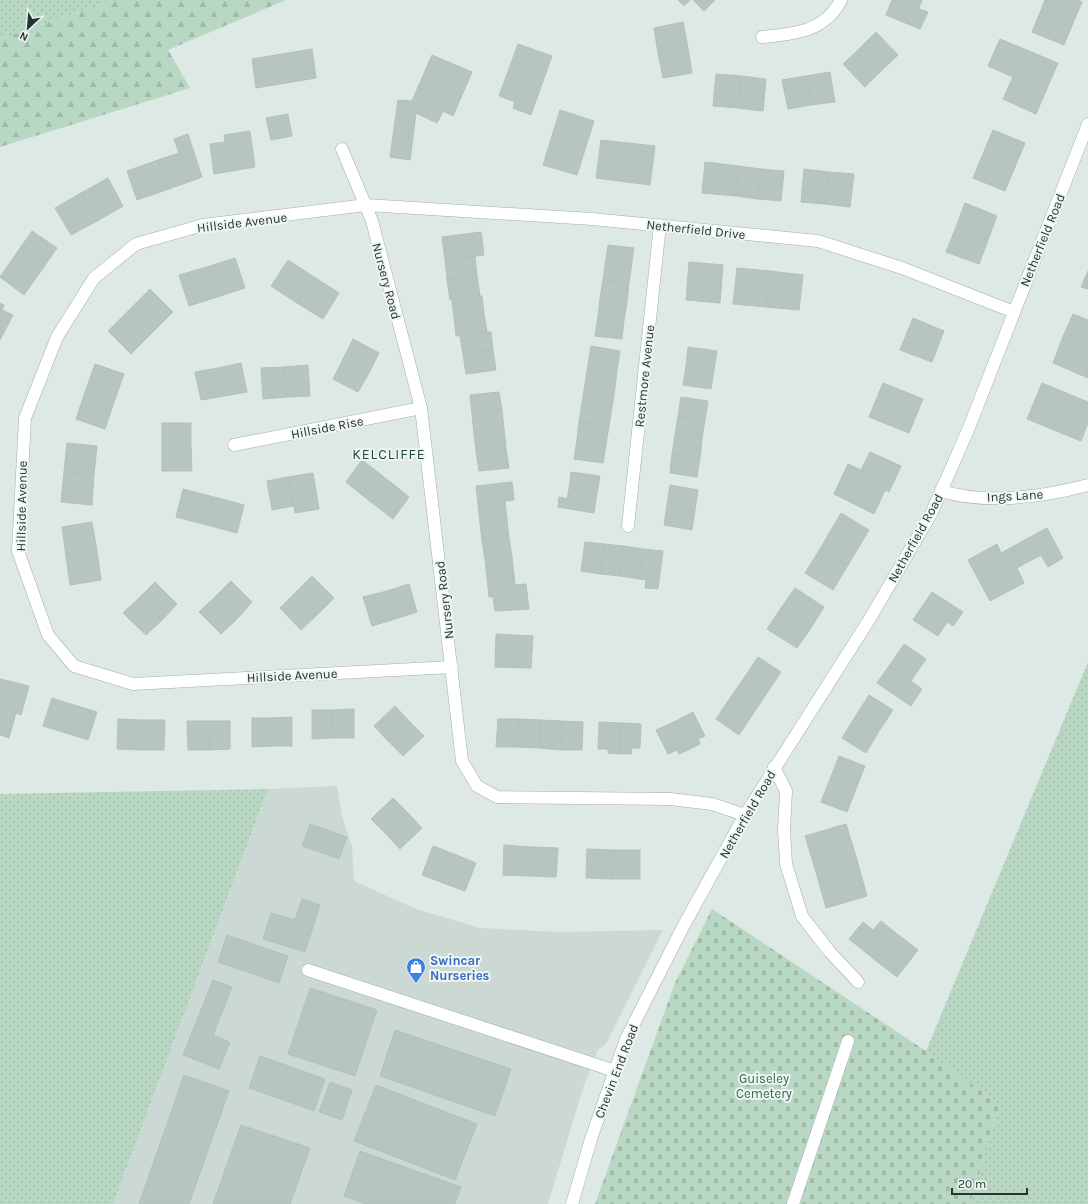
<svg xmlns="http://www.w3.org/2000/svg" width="1088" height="1204" font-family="Karla,sans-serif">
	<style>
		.built { fill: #ccd8d4 }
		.grass { fill: url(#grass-dots) }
		.forest { fill: url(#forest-firs) }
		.cemetery { fill: url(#cemetery-stones) }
		.building { fill: #b6c5c1; stroke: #b1c1bc }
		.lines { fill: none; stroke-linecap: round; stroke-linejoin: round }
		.lane-casing { stroke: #a2afac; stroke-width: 13 }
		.street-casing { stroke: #a2afac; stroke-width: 13 }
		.lane { stroke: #fff; stroke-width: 12 }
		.street { stroke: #fff; stroke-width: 12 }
		.labels { text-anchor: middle; stroke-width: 4; stroke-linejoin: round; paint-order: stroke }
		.street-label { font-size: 13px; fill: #213633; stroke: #eef5f2 }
		.shop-label { font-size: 13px; font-weight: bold; fill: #366cbe; stroke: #eef5f2; text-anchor: start }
		.park-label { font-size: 13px; fill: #2e6a4c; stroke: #eef5f2 }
		.neighbourhood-label { font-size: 14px; letter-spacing: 1px; fill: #1e4641; stroke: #eef5f2 }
	</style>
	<defs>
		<pattern id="grass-dots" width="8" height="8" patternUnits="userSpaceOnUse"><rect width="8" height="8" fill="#b8d8c4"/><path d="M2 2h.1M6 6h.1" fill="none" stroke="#9ebaa9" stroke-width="1.8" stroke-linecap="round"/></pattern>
		<pattern id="forest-firs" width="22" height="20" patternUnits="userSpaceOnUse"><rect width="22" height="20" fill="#b8d8c4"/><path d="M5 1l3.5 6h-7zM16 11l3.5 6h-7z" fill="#9ebaa9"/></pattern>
		<pattern id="cemetery-stones" width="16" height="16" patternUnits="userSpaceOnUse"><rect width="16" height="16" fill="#b8d8c4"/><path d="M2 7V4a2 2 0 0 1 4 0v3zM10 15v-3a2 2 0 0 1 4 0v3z" fill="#9ebaa9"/></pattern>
	</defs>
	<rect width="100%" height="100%" fill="#dee8e5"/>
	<polygon class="built" points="337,786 343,820 352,846 354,881 416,909 480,928 560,932 663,930 606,1044 598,1050 583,1088 548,1204 113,1204 268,789"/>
	<g class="grass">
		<polygon points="0,0 112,0 0,39"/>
		<polygon points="1088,662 1088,1204 970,1204 1000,1105 926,1051"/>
		<polygon points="268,789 113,1204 0,1204 0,794"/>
	</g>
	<polygon class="forest" points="112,0 286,0 168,50 190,88 0,147 0,39"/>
	<polygon class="cemetery" points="712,909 926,1051 1000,1105 970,1204 595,1204 675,983"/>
	<g class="building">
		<polygon points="678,0 690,0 684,6"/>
		<polygon points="693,0 715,0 704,11"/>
		<polygon points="892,0 907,0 920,5 919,9 928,12 920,29 886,15"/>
		<polygon points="907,0 922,0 920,5"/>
		<polygon points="1045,0 1077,0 1082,2 1073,23 1041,10"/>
		<polygon points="1041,10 1073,23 1064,45 1032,32"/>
		<polygon points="683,22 688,48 658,53 654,28"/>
		<polygon points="876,32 898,55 881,71 860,48"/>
		<polygon points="1000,39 1058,63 1036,114 1003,99 1013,77 988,66"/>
		<polygon points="518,44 552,56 531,115 513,108 515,102 499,96"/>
		<polygon points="688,48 692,73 663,78 658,53"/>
		<polygon points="860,48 881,71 865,87 843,64"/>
		<polygon points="312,49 316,78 256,88 252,59"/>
		<polygon points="432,55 472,72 453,116 443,111 437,123 416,113 410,160 390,157 398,100 412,101"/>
		<polygon points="830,72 835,102 811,105 806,76"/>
		<polygon points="716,74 741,76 738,108 713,106"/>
		<polygon points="741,76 766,79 763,111 738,108"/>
		<polygon points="806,76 811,105 788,109 782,80"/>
		<polygon points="560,110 594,121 577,175 543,165"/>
		<polygon points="288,114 292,136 271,140 266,118"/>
		<polygon points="993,130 1025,143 1015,167 983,154"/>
		<polygon points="250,131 255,167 214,174 210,144 225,142 224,135"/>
		<polygon points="188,134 202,177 169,189 158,160 179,153 174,139"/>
		<polygon points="601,140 655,146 650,185 596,178"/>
		<polygon points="983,154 1015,167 1005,191 973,178"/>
		<polygon points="158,160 169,189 137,200 127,171"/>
		<polygon points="705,162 738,166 736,196 702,193"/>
		<polygon points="738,166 761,169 758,199 736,196"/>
		<polygon points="761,169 784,171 781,201 758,199"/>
		<polygon points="804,169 829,172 825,204 801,202"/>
		<polygon points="829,172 854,174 850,207 825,204"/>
		<polygon points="108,178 123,206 97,221 81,193"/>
		<polygon points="81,193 97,221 71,235 55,208"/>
		<polygon points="965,203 997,216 988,240 956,227"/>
		<polygon points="956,227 988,240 979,264 946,252"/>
		<polygon points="32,231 57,248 41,271 16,254"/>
		<polygon points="481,232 484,255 445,260 442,237"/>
		<polygon points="608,245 634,248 629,283 603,280"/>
		<polygon points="16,254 41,271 24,295 0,277"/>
		<polygon points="475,256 477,276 447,280 445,260"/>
		<polygon points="235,258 245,288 217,297 207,267"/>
		<polygon points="288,260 314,277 297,303 271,286"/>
		<polygon points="689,262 723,265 720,303 686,300"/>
		<polygon points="207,267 217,297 189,306 179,275"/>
		<polygon points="737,268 770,271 766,307 733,304"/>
		<polygon points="770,271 803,275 799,310 766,307"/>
		<polygon points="1088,271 1088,289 1081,287"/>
		<polygon points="477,276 480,296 450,300 447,280"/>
		<polygon points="314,277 339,293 323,319 297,303"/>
		<polygon points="603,280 629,283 627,302 600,298"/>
		<polygon points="150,289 173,312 152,333 129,310"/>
		<polygon points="480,296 482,296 484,314 454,318 452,300"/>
		<polygon points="600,298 627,302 624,320 598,317"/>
		<polygon points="0,303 4,305 2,310 13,315 0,340"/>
		<polygon points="129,310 152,333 131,354 108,331"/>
		<polygon points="484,314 487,332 456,336 454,318"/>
		<polygon points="1073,314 1088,320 1088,349 1062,339"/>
		<polygon points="598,317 624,320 622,339 595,336"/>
		<polygon points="913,318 944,331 932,362 900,350"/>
		<polygon points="487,332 491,332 493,350 463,354 460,336"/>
		<polygon points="353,339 379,353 369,373 343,359"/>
		<polygon points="1062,339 1088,349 1088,378 1053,363"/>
		<polygon points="591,346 620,351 617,370 588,365"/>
		<polygon points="688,347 717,351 714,370 686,366"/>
		<polygon points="493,350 496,370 466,374 463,354"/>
		<polygon points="343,359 369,373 358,392 333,379"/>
		<polygon points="241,363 247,392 224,396 218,368"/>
		<polygon points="95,364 124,374 114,402 85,392"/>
		<polygon points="308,365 310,396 286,397 284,367"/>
		<polygon points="588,365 617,370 615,388 585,384"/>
		<polygon points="686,366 714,370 711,389 683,385"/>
		<polygon points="284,367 286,397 263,399 261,368"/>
		<polygon points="218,368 224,396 201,400 195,372"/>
		<polygon points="883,383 923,399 909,433 869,417"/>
		<polygon points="1042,383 1088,402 1088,423 1081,441 1027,419"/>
		<polygon points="585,384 615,388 612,407 582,403"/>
		<polygon points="85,392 114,402 105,429 76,419"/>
		<polygon points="499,392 502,410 472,414 470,395"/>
		<polygon points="681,397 708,401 705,420 678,416"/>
		<polygon points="582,403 612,407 609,426 579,422"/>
		<polygon points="502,410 504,429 474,433 472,414"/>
		<polygon points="678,416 705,420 702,439 675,435"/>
		<polygon points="579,422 609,426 606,444 577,440"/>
		<rect x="162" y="423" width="29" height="24"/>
		<polygon points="504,429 506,449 476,452 474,433"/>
		<polygon points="675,435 702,439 700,458 672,454"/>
		<polygon points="577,440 606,444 603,463 574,459"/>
		<polygon points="67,443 97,446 94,475 64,472"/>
		<polygon points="162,447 191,447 192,471 162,471"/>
		<polygon points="506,449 509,468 479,471 476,452"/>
		<polygon points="870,452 901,466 889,492 885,490 874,514 834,494 848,464 861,470"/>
		<polygon points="672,454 700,458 697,477 670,473"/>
		<polygon points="362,460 379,473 362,495 346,482"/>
		<polygon points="64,472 94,475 92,505 61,502"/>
		<polygon points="571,472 600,476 597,493 569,489"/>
		<polygon points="313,473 319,509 295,513 288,477"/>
		<polygon points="379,473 409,497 393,519 362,495"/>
		<polygon points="288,477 293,506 272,510 267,481"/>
		<polygon points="512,482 514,500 478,504 476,486"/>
		<polygon points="670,485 698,490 695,510 667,505"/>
		<polygon points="183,489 214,497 207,525 176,517"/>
		<polygon points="569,489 597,493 594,513 558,507 559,497 567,499"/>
		<polygon points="214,497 244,505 237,533 207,525"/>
		<polygon points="505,501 507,520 480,523 478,504"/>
		<polygon points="667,505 695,510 692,530 664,525"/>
		<polygon points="841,513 869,530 848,565 820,549"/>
		<polygon points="507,520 509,538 482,541 480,523"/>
		<polygon points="92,522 97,551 66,556 62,527"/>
		<polygon points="1047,528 1063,558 1048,567 1041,555 1022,565 1012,547"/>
		<polygon points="509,538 512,557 485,559 482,541"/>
		<polygon points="585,542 604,544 600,574 581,571"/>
		<polygon points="604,544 623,546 620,576 600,574"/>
		<polygon points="997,544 1001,553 1012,547 1022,565 1017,568 1024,583 990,601 968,560"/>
		<polygon points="623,546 643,549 639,579 620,576"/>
		<polygon points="643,549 663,551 658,589 645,588 646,580 639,579"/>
		<polygon points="820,549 848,565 833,590 805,573"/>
		<polygon points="97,551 101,580 70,585 66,556"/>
		<polygon points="512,557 514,575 487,578 485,559"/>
		<polygon points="514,575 515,585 526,584 529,609 495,611 493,597 489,597 487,578"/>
		<polygon points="312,576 334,598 318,614 296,592"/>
		<polygon points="231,581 252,602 237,619 215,597"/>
		<polygon points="155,582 177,604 162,620 139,598"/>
		<polygon points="409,584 417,612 395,619 387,591"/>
		<polygon points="795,588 824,607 811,628 781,608"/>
		<polygon points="387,591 395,619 372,626 363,597"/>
		<polygon points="296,592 318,614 301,630 280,608"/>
		<polygon points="932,592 963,612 953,626 947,622 938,636 913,620"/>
		<polygon points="215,597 237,619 221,634 199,612"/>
		<polygon points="139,598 162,620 146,635 123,613"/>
		<polygon points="781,608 811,628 797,648 767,629"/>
		<polygon points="496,634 533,636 531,668 495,667"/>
		<polygon points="904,644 926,659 911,681 889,666"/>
		<polygon points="758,657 781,672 767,693 744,678"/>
		<polygon points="889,666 922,689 911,706 877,683"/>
		<polygon points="744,678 767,693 753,714 730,698"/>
		<polygon points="0,679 29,686 21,715 16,713 9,738 0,735"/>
		<polygon points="869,695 893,710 879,731 855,717"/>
		<polygon points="52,698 74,705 66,733 43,726"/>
		<polygon points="730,698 753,714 739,735 716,719"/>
		<polygon points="74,705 97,712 88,740 66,733"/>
		<polygon points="395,706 409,721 388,741 374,726"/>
		<polygon points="354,709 354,738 333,738 332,710"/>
		<polygon points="312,710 332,710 333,738 312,739"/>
		<polygon points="693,712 705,736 698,739 700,744 690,749 676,721"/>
		<polygon points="292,717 292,746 272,746 272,718"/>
		<polygon points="855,717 879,731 866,753 842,738"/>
		<polygon points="252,718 272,718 272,746 252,747"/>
		<polygon points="118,719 141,720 141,750 117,749"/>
		<polygon points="498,719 519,719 518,747 496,747"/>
		<polygon points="519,719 540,720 539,748 518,747"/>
		<polygon points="141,720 165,720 164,750 141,750"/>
		<polygon points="540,720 562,721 561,750 539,748"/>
		<polygon points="187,721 208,721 209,750 188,750"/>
		<polygon points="208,721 230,721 230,749 209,750"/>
		<polygon points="409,721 424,736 403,756 388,741"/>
		<polygon points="562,721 583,722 582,750 561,750"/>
		<polygon points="676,721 690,749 679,754 677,750 668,754 656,730"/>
		<polygon points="599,722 621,723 620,754 608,753 608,749 598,749"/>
		<polygon points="621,723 641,724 640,748 632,748 631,754 620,754"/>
		<polygon points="839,756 865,766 856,789 830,779"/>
		<polygon points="830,779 856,789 847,812 821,802"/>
		<polygon points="393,798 408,813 386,834 371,819"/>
		<polygon points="408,813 422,828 400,849 386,834"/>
		<polygon points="310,824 347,837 339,859 302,846"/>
		<polygon points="846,824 857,860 816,872 805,836"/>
		<polygon points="504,845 531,847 530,876 503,875"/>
		<polygon points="433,846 454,854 443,883 422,875"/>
		<polygon points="531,847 558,848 556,877 530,876"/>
		<polygon points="587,849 613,850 613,879 586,878"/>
		<rect x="613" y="850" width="27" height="29"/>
		<polygon points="454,854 476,863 465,891 443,883"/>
		<polygon points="857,860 867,896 826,908 816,872"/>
		<polygon points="302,899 320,905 305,952 263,939 271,913 295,920"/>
		<polygon points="881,921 896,933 875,960 849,939 863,922 873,930"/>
		<polygon points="896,933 918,950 897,977 875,960"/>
		<polygon points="227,935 288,956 279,983 218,962"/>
		<polygon points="213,980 232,987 213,1035 230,1042 219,1069 183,1055"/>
		<polygon points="310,988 377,1010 355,1076 288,1054"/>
		<polygon points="395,1030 511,1069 495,1116 380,1076"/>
		<polygon points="260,1056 325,1079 314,1111 249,1088"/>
		<polygon points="184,1075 229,1091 189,1204 139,1204"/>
		<polygon points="330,1082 352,1090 342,1120 319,1112"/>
		<polygon points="376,1085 477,1124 455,1180 354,1141"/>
		<polygon points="241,1125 310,1148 290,1204 213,1204"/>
		<polygon points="360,1151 461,1187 455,1204 365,1204 344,1196"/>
	</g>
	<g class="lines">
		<g class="lane-casing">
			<g id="lane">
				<polyline points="774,767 786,791 784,829 786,864 802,916 829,951 858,982"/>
				<polyline points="308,970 615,1071"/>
				<polyline points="793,1204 848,1041"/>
			</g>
		</g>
		<g class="street-casing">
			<g id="street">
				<path d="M762,37c31,-3 63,-5 79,-37"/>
				<polyline points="342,149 372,221 421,408 462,761 477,786 497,797 670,799 712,804 745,815"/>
				<polyline points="234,445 421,408"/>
				<path d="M941,491c47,14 101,6 147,-6"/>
				<polyline points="628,526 660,225"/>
				<polyline points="452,667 133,684 74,666 48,635 18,551 25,418 57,337 94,278 136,244 203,225 366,205 592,219 818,241 902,268 1014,312"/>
				<polyline points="572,1204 591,1139 626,1039 685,923 745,815 869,620 931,514 968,430 1088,124"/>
			</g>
		</g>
		<use href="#lane" class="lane"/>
		<use href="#street" class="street"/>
	</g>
	<defs>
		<g id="shop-pin" transform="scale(1)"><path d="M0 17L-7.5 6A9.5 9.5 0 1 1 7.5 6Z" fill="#3f7fe0" stroke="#eef5f2"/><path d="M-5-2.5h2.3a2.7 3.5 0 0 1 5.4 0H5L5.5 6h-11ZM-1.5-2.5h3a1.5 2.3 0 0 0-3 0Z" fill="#fff"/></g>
	</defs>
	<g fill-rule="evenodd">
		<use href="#shop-pin" x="416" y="967"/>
	</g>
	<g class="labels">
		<g class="street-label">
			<text transform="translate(242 222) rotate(-7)" y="5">Hillside Avenue</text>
			<text transform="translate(696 229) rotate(6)" y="5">Netherfield Drive</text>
			<text transform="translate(1042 240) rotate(-68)" y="5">Netherfield Road</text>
			<text transform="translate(387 281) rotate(75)" y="5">Nursery Road</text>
			<text transform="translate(644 376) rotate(-84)" y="5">Restmore Avenue</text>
			<text transform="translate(327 427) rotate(-11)" y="5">Hillside Rise</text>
			<text transform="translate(1015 495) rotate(-3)" y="5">Ings Lane</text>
			<text transform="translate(21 506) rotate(-89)" y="5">Hillside Avenue</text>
			<text transform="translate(915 538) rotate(-61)" y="5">Netherfield Road</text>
			<text transform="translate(444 600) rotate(-97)" y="5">Nursery Road</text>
			<text transform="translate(292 675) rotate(-3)" y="5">Hillside Avenue</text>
			<text transform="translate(747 814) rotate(-60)" y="5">Netherfield Road</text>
			<text transform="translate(616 1071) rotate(-69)" y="5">Chevin End Road</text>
		</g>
		<g class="shop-label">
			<text x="430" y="965">Swincar<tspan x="430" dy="15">Nurseries</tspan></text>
		</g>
		<g class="park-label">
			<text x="764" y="1083">Guiseley<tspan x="764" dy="15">Cemetery</tspan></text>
		</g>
		<g class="neighbourhood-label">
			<text x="389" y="459">KELCLIFFE</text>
		</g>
	</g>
	<g transform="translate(28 28) rotate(206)" stroke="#eef5f2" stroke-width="3" paint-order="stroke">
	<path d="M0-3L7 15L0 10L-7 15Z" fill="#213633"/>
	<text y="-6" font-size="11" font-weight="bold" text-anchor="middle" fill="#213633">N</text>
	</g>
	<path d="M952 1188v6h75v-6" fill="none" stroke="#213633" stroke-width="2"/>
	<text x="958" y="1188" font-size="12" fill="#213633" stroke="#eef5f2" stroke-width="3" paint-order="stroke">20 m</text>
</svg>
